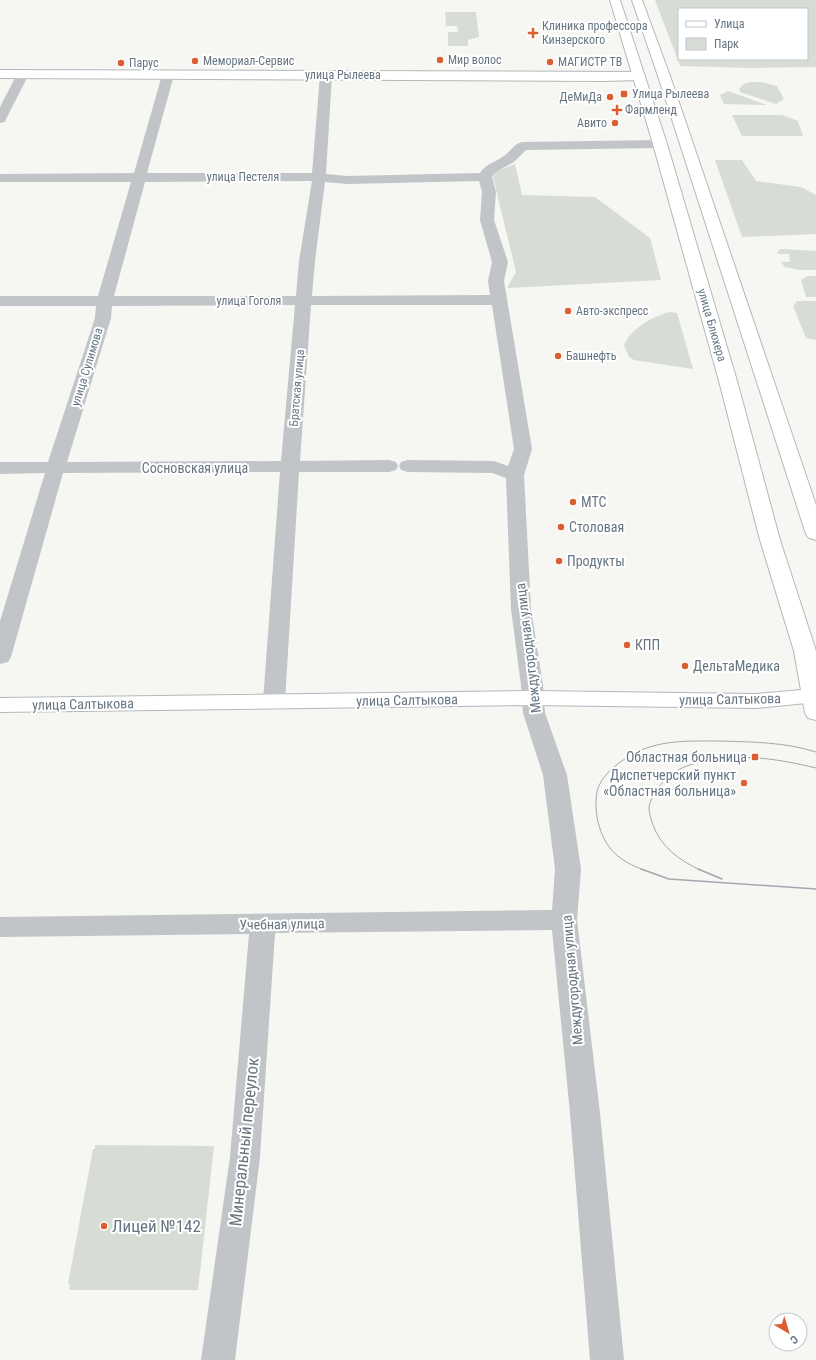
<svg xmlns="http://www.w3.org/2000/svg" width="816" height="1360" font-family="'Roboto Condensed',sans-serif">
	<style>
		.green { fill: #d7ddd4; fill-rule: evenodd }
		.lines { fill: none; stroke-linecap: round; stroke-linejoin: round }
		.secondary-casing { stroke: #b4b8bc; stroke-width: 2 }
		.primary-casing { stroke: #b4b8bc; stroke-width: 2 }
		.street { fill: #c1c5c8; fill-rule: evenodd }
		.secondary { fill: #fff; fill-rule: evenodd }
		.primary { fill: #fff; fill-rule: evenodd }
		.tram-far1 { stroke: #a2a8ad; stroke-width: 1 }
		.tram { stroke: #a2a8ad; stroke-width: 1.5 }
		.poi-dot { fill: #da5e2f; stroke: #fff; stroke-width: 1.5 }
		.labels { text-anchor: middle; stroke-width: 4; stroke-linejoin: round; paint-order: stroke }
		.far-poi-label { font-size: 12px; fill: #667582; stroke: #fff; text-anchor: start }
		.far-street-label { font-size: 12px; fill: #667582; stroke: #fff }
		.street-label { font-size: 14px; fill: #667582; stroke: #fff }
		.poi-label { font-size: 14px; fill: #667582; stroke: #fff; text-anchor: start }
		.near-street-label { font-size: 17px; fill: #667582; stroke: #fff }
		.near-poi-label { font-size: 17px; fill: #667582; stroke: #fff; text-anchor: start }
	</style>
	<rect width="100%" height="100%" fill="#f6f6f3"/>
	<g class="green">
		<path d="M655,0h161v67l-65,1 -71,-2zM679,9h128v50h-128z"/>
		<polygon points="445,12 476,12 479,37 468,40 468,46 448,46 448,32 458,32 457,26 446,26"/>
		<polygon points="750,82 762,82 777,86 784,99 776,104 740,92 739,89 744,84"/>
		<polygon points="728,91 767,105 724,104 720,95"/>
		<polygon points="732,115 782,115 798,121 803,136 742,136"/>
		<polygon points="715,160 742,160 756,181 801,187 816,195 816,234 742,237"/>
		<polygon points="515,164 522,195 595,197 650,238 661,280 507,288 516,272 492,173"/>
		<polygon points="781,249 816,251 816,270 800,270 785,267 781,262 790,262 789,254 777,254 778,251"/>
		<polygon points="808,276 816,276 816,297 806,297 801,280"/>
		<polygon points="797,301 816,301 816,340 806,338 793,306"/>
		<path d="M670,312l7,1 16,56 -59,-9 -5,-3 -5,-12c7,-17 30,-29 46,-33z"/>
		<polygon points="95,1145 214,1146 198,1290 69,1290 70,1285 68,1284 93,1149 95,1149"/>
	</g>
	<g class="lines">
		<g class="secondary-casing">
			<g id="secondary">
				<polygon points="0,70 638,72 642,73 644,76 642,79 638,80 604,81 0,78"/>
				<polygon points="813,689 816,690 816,702 756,708 533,705 0,712 0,698 533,691 756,694"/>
			</g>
		</g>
		<g class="primary-casing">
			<g id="primary">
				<polygon points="610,0 620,0 667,144 737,381 780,540 816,651 816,720 808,718 805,713 794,651 760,540 719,381 653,144"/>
				<polygon points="632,0 642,0 670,76 816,505 816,540 809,538 806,534 658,76"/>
			</g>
		</g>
		<g class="street">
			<polygon points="23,70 27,71 29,74 6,119 5,122 0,123 0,107 17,74 19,71"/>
			<path d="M168,71l4,1 2,3 -27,98h165l8,-98 2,-3h8l2,3 -6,99 22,2 132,-3c5,-9 16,-11 24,-17 7,-5 10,-12 18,-14l138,-2 5,1 2,3 -2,3 -5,1 -134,2 -12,12 -20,11 -2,4 4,15 -2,28 14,42 -4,19 28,168 -8,26 7,134 12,76 2,28 22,62 14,94 -4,51 23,193 24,247h-34l-20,-247 -18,-183 -277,3 -15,224 -25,203h-34l29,-203 19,-223 -249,3v-20l552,-7 3,-41 -12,-94 -20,-62 -2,-28 -10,-76 -5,-131 -14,-5 -84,-1 -7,-2 -2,-4 2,-4 7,-2 86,1 14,5 6,-17 -22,-144h-181l-11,156 89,-1 7,2 2,4 -2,4 -7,2h-90l-14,229 -3,5 -8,2 -8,-2 -3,-5 17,-229 -217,1 -52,184 -3,5 -8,2v-43l45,-148 -45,1v-12h48l47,-144 1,-12h-96v-10h98l33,-114h-131v-8l134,-1 28,-98 2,-3zM312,181l-13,80 -3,35h-182l31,-114zM479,181l3,11 -2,28 12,42 -4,19 2,14 -178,1 3,-35 10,-79 23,2zM295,305l-14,156 -214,1 44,-144 1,-12z"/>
		</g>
		<use href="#secondary" class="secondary"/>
		<use href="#primary" class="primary"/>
		<g class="tram-far1">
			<path d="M644,870c-25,-9 -39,-21 -46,-48 -2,-10 -3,-19 -1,-30 4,-21 36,-41 56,-46 21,-6 45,-5 67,-5 32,1 65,1 96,11"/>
			<path d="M700,870c-21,-10 -39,-23 -47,-45 -2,-5 -4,-12 -4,-18 1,-7 6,-14 9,-19 9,-12 20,-20 35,-24 40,-12 82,-6 123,4"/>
		</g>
		<g class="tram">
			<polyline points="641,869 669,879 816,889"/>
			<polyline points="698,869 722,879"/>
		</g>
	</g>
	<g class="poi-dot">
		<path d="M531 27h4v4h4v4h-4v4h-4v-4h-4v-4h4z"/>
		<circle cx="440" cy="60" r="4"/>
		<circle cx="195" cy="61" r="4"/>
		<circle cx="550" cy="62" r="4"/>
		<circle cx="121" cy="63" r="4"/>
		<rect x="620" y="90" width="8" height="8" rx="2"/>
		<circle cx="610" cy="97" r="4"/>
		<path d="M615 104h4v4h4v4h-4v4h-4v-4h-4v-4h4z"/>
		<circle cx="615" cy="123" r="4"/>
		<circle cx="568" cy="311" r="4"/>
		<circle cx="558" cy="356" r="4"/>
		<circle cx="573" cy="502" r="4"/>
		<circle cx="561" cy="527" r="4"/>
		<circle cx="559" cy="561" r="4"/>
		<circle cx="627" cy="645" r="4"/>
		<circle cx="685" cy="666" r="4"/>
		<rect x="751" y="753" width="8" height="8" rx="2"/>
		<circle cx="744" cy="783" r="4"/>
		<circle cx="104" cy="1226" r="4"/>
	</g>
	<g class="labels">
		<g class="far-poi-label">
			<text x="542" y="30">Клиника профессора<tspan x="542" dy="14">Кинзерского</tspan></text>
			<text x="448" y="64">Мир волос</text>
			<text x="203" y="65">Мемориал-Сервис</text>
			<text x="558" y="66">МАГИСТР ТВ</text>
			<text x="129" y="67">Парус</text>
			<text x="632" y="98">Улица Рылеева</text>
			<text x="602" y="101" text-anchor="end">ДеМиДа</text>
			<text x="625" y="114">Фармленд</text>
			<text x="607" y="127" text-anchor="end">Авито</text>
			<text x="576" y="315">Авто-экспресс</text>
			<text x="566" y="360">Башнефть</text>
		</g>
		<g class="far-street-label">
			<text x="343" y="79">улица Рылеева</text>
			<text x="243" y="181">улица Пестеля</text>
			<text x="249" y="305">улица Гоголя</text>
			<text transform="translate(712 325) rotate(74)" y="4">улица Блюхера</text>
			<text transform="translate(87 367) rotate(-73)" y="4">улица Сулимова</text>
			<text transform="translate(297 388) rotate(-85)" y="4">Братская улица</text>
		</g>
		<g class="street-label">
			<text x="195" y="473">Сосновская улица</text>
			<text transform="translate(528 648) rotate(-97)" y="5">Междугородная улица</text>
			<text transform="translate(730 699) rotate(-1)" y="5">улица Салтыкова</text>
			<text transform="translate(407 700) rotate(-1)" y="5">улица Салтыкова</text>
			<text transform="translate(83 704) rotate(-1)" y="5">улица Салтыкова</text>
			<text transform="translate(282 924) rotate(-1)" y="5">Учебная улица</text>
			<text transform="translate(572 980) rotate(-95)" y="5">Междугородная улица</text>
		</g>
		<g class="poi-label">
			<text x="581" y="507">МТС</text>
			<text x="569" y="532">Столовая</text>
			<text x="567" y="566">Продукты</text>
			<text x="635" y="650">КПП</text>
			<text x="693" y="671">ДельтаМедика</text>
			<text x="747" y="762" text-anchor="end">Областная больница</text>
			<text x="736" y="780" text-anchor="end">Диспетчерский пункт<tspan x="736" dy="16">«Областная больница»</tspan></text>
		</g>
		<g class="near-street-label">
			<text transform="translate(244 1142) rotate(-84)" y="6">Минеральный переулок</text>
		</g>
		<g class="near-poi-label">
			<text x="112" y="1232">Лицей №142</text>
		</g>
	</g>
	<rect x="678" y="8" width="130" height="52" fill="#ffffff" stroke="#c2c8cd"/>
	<rect x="686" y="21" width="20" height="6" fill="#ffffff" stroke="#c2c8cd"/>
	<text x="714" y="28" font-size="12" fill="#667582">Улица</text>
	<rect x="686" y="38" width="20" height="12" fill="#d7ddd4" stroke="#c2c8cd"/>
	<text x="714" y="48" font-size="12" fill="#667582">Парк</text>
	<g transform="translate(788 1332) rotate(142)"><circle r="19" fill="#ffffff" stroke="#c2c8cd"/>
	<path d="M0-3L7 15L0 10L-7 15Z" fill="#da5e2f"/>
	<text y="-6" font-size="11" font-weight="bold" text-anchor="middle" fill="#667582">С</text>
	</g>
</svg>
